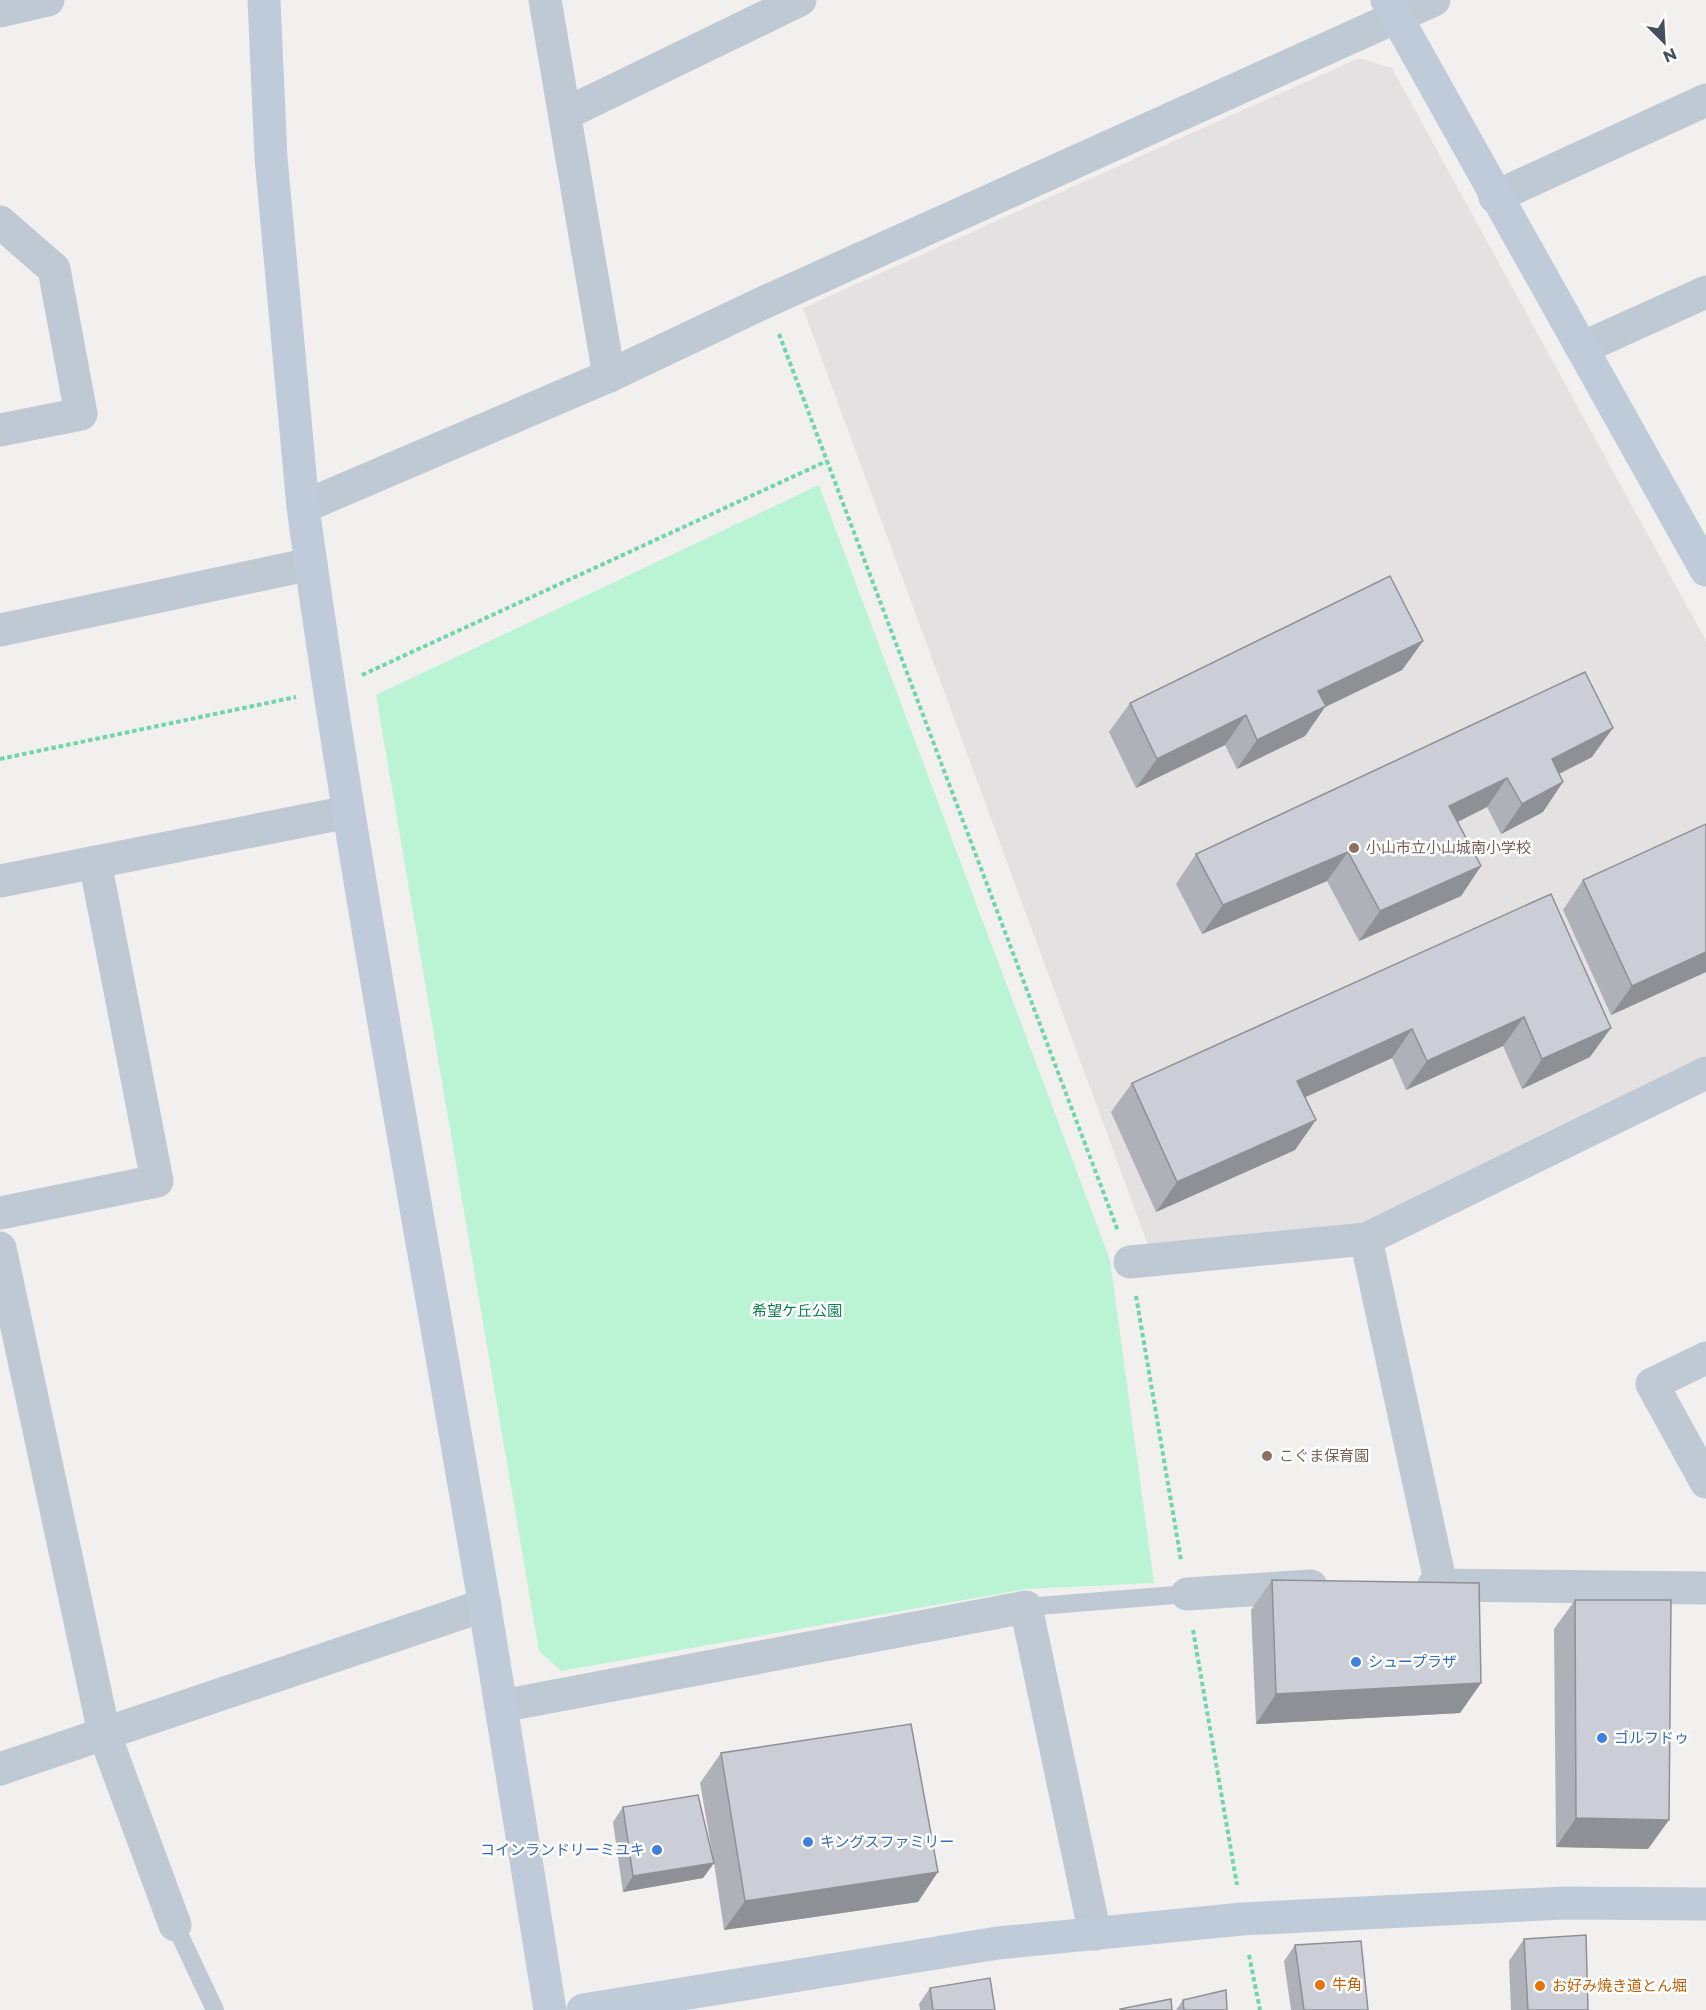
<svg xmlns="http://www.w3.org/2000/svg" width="1706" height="2010" font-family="Montserrat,'Noto Sans JP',sans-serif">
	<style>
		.education { fill: #e3e1e1 }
		.green { fill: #baf4d4 }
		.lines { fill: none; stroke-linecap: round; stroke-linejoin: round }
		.path { stroke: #6ed6a9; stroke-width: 4; stroke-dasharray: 4.5 3; stroke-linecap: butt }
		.lane { stroke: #bfc9d3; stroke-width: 18 }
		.street { stroke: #bfc9d3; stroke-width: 33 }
		.secondary { stroke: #c0cbda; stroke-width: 33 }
		.wall { fill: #afb1b8 }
		.shaded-wall { fill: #8e9096 }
		.building { fill: #cbced6; stroke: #8e9096; stroke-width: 1.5 }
		.education-dot { fill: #8d6e63; stroke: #fff; stroke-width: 2 }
		.shop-dot { fill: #3f7fe0; stroke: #fff; stroke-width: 2 }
		.food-dot { fill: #e8710a; stroke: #fff; stroke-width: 2 }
		.labels { text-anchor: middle; stroke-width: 5; stroke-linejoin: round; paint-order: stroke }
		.education-label { font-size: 15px; fill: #785e54; stroke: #fff; text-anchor: start }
		.park-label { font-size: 15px; fill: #0d8350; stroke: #fff }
		.shop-label { font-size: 15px; fill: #366cbe; stroke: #fff; text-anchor: start }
		.food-label { font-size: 15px; fill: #c56008; stroke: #fff; text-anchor: start }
	</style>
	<rect width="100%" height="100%" fill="#f2f0ef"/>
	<polygon class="education" points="1359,58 1392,68 1706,641 1706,1056 1371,1225 1148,1245 803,308"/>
	<polygon class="green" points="819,485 1110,1260 1154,1583 1026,1589 561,1671 539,1651 376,695"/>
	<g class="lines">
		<g class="path">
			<polyline points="779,334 1118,1231"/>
			<polyline points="362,675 827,461"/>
			<polyline points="0,759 296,697"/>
			<polyline points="1136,1296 1181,1560"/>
			<polyline points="1193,1630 1237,1885"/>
			<polyline points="1249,1955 1260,2010"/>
		</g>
		<g class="lane">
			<polyline points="1026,1607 1187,1594"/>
			<polyline points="175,1925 215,2010"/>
		</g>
		<g class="street">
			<polyline points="545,0 609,376"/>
			<polyline points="0,11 48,0"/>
			<polyline points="565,114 800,0"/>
			<polyline points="1495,197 1706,100"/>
			<polyline points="0,222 54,269 81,414 0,430"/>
			<polyline points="1582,348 1706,292"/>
			<polyline points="303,507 609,376 767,301 1434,0"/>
			<polyline points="0,630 311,564"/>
			<polyline points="0,881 348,812"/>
			<polyline points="0,1213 157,1181 95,862"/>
			<polyline points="1366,1239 1441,1585"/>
			<polyline points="0,1248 104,1733 175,1925"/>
			<polyline points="1130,1262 1366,1239 1706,1073"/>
			<polyline points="1706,1358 1652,1384 1706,1482"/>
			<polyline points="1434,1585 1706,1588"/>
			<polyline points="1187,1594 1311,1586"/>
			<polyline points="501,1706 1026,1607 1095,1934"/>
			<polyline points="0,1769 485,1605"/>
		</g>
		<g class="secondary">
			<path d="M264,0l7,158 32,349c50,366 120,730 181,1095 23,136 44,272 66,408"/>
			<polyline points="1387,0 1706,570"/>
			<polyline points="583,2010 998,1943 1242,1919 1564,1903 1706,1904"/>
		</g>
	</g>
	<g class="wall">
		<polygon points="1423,641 1402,670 1325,707 1305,736 1237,769 1225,745 1136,788 1109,732 1130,703"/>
		<polygon points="1592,757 1559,774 1543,812 1501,834 1487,807 1458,822 1481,866 1461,896 1359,941 1327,881 1202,934 1176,884 1196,854"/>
		<polygon points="1706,824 1706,972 1611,1015 1563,910 1583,880"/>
		<polygon points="1551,894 1590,1057 1522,1089 1503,1046 1406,1090 1392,1058 1305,1097 1295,1150 1156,1212 1111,1112 1132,1083"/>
		<polygon points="1272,1580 1481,1683 1460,1713 1256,1724 1251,1610"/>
		<polygon points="1575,1600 1648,1849 1556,1847 1554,1629"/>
		<polygon points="721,1753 918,1902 724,1930 714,1863 703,1878 623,1892 613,1822 623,1807 713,1858 700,1783"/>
		<polygon points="1524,1939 1588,2010 1511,2010 1509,1961"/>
		<polygon points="1295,1945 1368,2010 1291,2010 1284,1961"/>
		<polygon points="930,1988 995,2010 920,2010 919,2004"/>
		<polygon points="1183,2000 1227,2010 1176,2010"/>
	</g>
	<g class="shaded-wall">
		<polygon points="1423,641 1402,670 1325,707 1305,736 1237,769 1257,740 1318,691"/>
		<polygon points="1246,715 1225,745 1136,788 1157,759"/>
		<polygon points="1613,728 1592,757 1531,788 1552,759"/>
		<polygon points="1507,778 1487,807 1429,836 1449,806"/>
		<polygon points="1563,782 1543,812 1501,834 1522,804"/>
		<polygon points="1348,852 1327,881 1202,934 1223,905"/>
		<polygon points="1481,866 1461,896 1359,941 1380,911"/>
		<polygon points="1706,952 1706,972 1611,1015 1632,986"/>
		<polygon points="1524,1017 1503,1046 1406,1090 1427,1061"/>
		<polygon points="1611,1028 1590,1057 1522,1089 1542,1059"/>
		<polygon points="1412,1029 1392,1058 1277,1110 1297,1081"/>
		<polygon points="1316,1120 1295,1150 1156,1212 1177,1182"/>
		<polygon points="1481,1683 1460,1713 1256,1724 1276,1694"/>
		<polygon points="1576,1818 1669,1820 1648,1849 1556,1847"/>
		<polygon points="714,1863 703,1878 623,1892 633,1876"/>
		<polygon points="938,1872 918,1902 724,1930 745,1901"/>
	</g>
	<g class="building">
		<polygon points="1390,576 1423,641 1318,691 1326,706 1257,740 1246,715 1157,759 1130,703"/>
		<polygon points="1585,672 1613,728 1552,759 1563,782 1522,804 1507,778 1449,806 1481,866 1380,911 1348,852 1223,905 1196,854"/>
		<polygon points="1706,824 1706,952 1632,986 1583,880"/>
		<polygon points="1551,894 1611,1028 1542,1059 1524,1017 1427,1061 1412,1029 1297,1081 1316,1120 1177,1182 1132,1083"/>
		<polygon points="1272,1580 1479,1583 1481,1683 1276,1694"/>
		<polygon points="1575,1600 1671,1600 1669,1820 1576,1818"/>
		<polygon points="911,1724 938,1872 745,1901 721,1753"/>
		<polygon points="698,1795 714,1863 633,1876 623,1807"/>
		<polygon points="1586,1935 1588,2010 1528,2010 1524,1939"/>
		<polygon points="1361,1941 1368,2010 1304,2010 1295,1945"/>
		<polygon points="990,1978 995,2010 933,2010 930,1988"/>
		<polygon points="1226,1990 1227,2010 1184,2010 1183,2000"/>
		<polygon points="1171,1999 1172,2010 1120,2010 1120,2009"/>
	</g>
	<g class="education-dot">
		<circle cx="1354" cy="848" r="6"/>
		<circle cx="1267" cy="1456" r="6"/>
	</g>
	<g class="shop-dot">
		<circle cx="1356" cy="1662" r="6"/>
		<circle cx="1602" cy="1738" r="6"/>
		<circle cx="808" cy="1842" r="6"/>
		<circle cx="657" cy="1850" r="6"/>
	</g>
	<g class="food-dot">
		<circle cx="1320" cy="1985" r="6"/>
		<circle cx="1540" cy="1986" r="6"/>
	</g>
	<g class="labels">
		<g class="education-label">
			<text x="1366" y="853">小山市立小山城南小学校</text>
			<text x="1279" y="1461">こぐま保育園</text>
		</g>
		<g class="park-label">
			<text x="797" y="1316">希望ケ丘公園</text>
		</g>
		<g class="shop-label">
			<text x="1368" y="1667">シュープラザ</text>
			<text x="1614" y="1743">ゴルフドゥ</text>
			<text x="820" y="1847">キングスファミリー</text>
			<text x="645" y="1855" text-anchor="end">コインランドリーミユキ</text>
		</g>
		<g class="food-label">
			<text x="1332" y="1990">牛角</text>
			<text x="1552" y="1991">お好み焼き道とん堀</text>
		</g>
	</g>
	<g transform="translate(1664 42) rotate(156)" stroke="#ffffff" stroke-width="4.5" paint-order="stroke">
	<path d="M0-4.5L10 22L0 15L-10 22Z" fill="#45515f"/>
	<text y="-9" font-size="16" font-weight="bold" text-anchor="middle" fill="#45515f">N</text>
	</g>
</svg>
